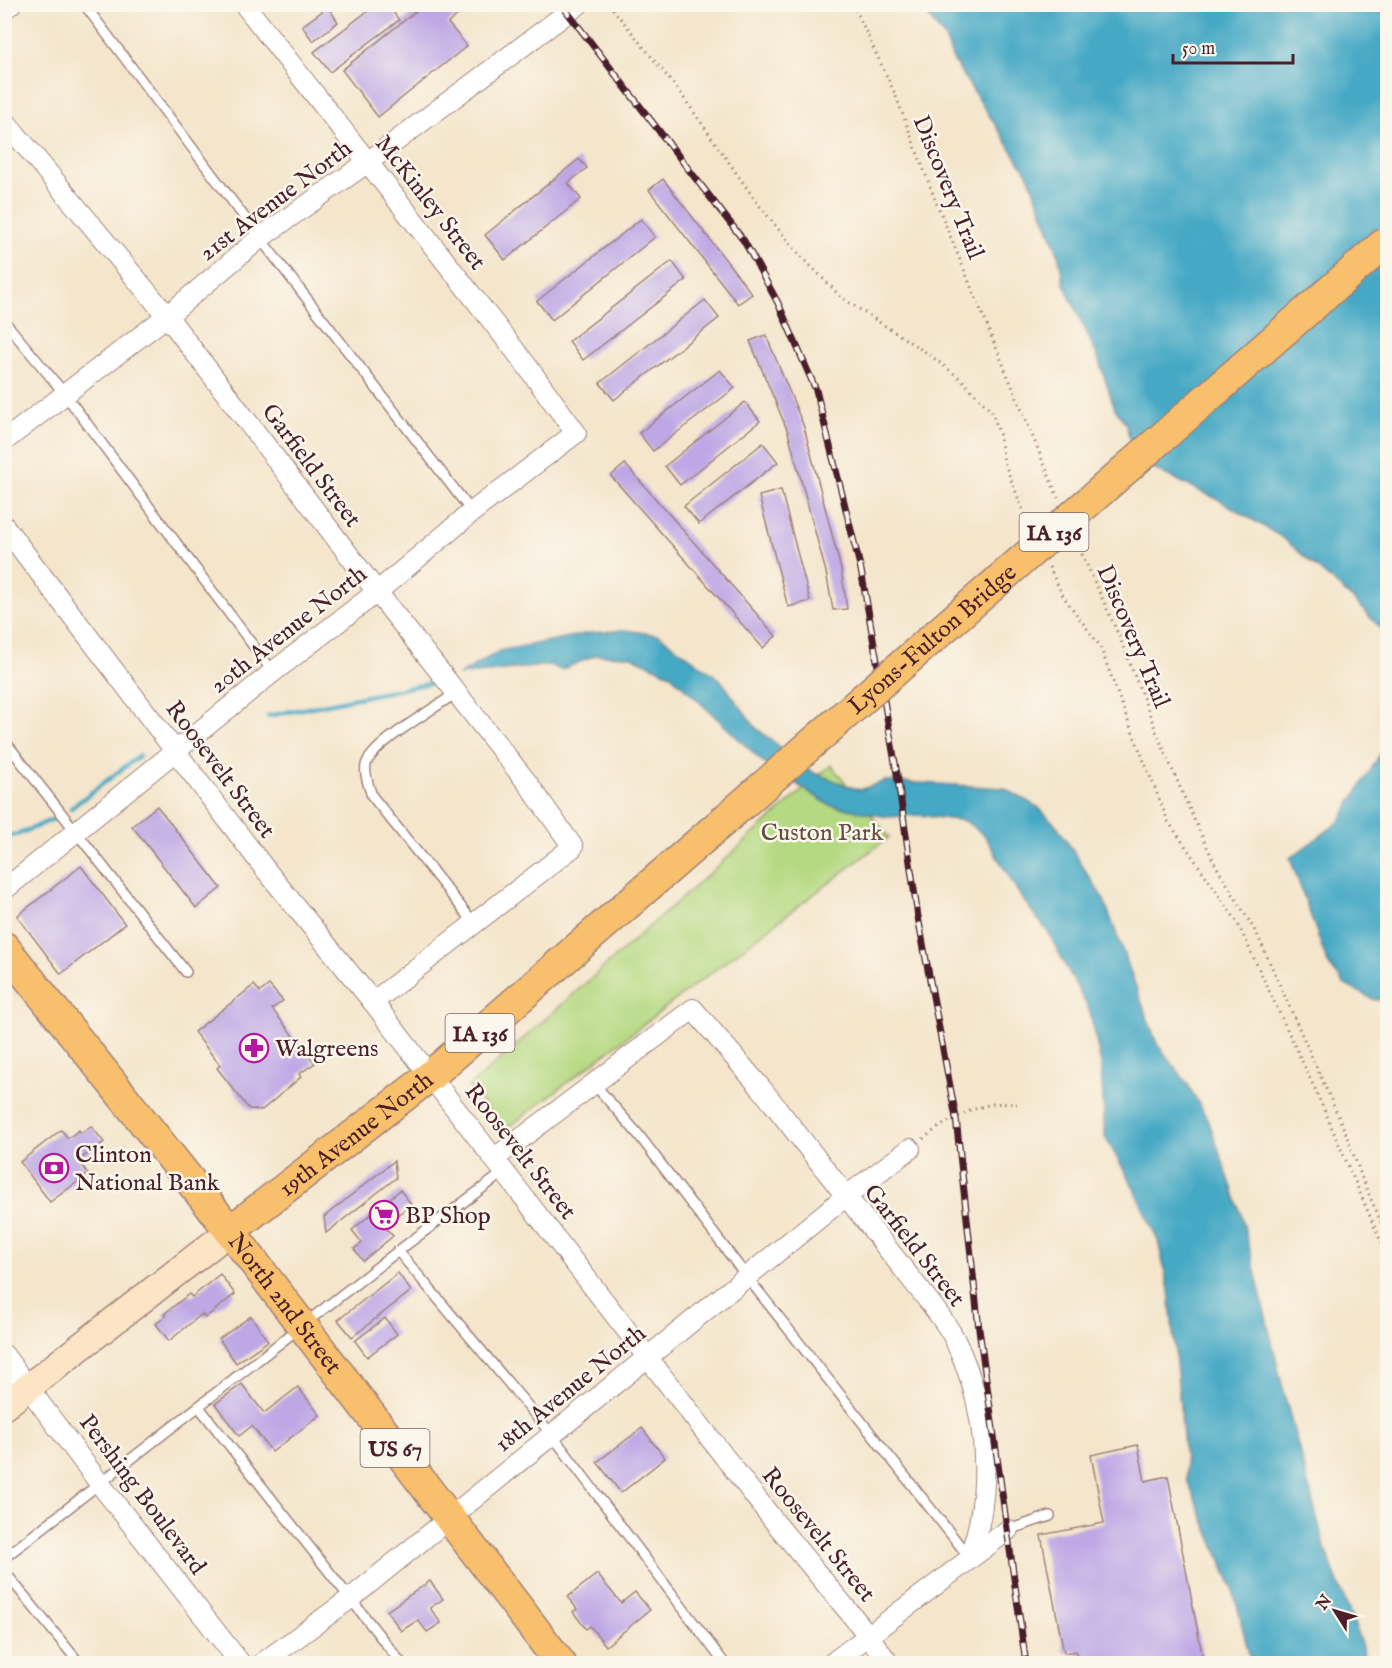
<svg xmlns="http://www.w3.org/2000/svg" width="1392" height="1668" font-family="'IM FELL English',serif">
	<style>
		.green { fill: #b5d982; stroke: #807c56; stroke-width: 1.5 }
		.water { fill: #45a8c4; stroke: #486478; stroke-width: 1.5 }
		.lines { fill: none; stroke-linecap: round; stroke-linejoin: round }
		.stream { stroke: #45a8c4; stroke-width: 4.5 }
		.building { fill: #bda7e5 }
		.service-casing { stroke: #9f827b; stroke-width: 12 }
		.minor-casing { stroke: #9f827b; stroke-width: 22 }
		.secondary-casing { stroke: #9f827b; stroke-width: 30 }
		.primary-casing { stroke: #9f827b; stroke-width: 33 }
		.path { stroke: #9f827b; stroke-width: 3; stroke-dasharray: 1.5 4.5; stroke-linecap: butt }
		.service { stroke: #fff; stroke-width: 9 }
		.minor { stroke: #fff; stroke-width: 20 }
		.secondary { stroke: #fce5c4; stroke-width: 27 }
		.primary { stroke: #f8bf6c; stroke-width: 30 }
		.rail-casing { stroke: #4a1f2b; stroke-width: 7 }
		.rail { stroke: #fbf7ec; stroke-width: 4.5; stroke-dasharray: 14; stroke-linecap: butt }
		.primary-bridge-casing { stroke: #9f827b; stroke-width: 33; stroke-linecap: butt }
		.primary-bridge { stroke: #f8bf6c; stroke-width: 30 }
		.labels { text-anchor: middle; stroke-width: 5; stroke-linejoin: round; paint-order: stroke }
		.shield { fill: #fbf7ec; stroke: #7f6065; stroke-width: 1.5 }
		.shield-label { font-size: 22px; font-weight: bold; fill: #4a1f2b }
		.street-label { font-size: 24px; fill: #4a1f2b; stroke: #fbf7ec }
		.park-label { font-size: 24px; fill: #654e41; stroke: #fbf7ec }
		.poi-label { font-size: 24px; fill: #4a1f2b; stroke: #fbf7ec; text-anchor: start }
	</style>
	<rect width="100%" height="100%" fill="#fbf7ec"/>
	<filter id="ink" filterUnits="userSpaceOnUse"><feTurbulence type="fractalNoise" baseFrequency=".0167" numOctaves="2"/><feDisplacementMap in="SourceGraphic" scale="12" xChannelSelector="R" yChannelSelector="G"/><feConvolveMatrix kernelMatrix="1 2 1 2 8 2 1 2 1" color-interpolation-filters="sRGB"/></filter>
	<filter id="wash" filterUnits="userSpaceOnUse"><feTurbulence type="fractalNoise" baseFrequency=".008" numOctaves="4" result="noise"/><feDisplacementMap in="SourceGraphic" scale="24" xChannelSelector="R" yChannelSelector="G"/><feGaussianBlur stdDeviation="1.35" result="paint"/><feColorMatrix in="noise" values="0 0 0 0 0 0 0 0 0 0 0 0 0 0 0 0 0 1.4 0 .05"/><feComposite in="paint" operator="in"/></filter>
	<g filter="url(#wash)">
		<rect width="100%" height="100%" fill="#f4e5cb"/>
		<polygon class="green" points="831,765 889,837 505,1130 469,1087"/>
		<g class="water">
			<polygon points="920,5 1387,5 1387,635 1356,602 1283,538 1221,501 1135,460 1126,424 1115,409 1097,355 1064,284 1058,253 1028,175 953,60 946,40"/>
			<polygon points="625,630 659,635 720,679 756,728 814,773 859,790 885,781 1004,788 1038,807 1058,827 1104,900 1157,1044 1187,1083 1209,1122 1242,1217 1285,1397 1326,1552 1354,1623 1367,1663 1251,1663 1233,1589 1187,1480 1169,1290 1158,1241 1130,1180 1105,1137 1101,1064 1090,1012 1048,932 1021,897 985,836 965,821 918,815 887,817 829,805 764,763 670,674 631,656 596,655 561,670 550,665 459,675 499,651 590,633"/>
			<polygon points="1387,743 1387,1000 1375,1000 1345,985 1328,964 1290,858 1339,822"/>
		</g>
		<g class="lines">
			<g class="stream">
				<polyline points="268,716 431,683"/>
				<polyline points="71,808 139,756"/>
				<polyline points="4,837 19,834 56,818"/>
			</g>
		</g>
		<g id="blocks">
			<g class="building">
				<polygon points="377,4 387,4 399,20 330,72 314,52"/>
				<polygon points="425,4 471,4 448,23 467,46 378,117 342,70"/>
				<polygon points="328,7 338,22 313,41 302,26"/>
				<polygon points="579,159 587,168 568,183 581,199 505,260 485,235"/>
				<polygon points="663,179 752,294 738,304 649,190"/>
				<polygon points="641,219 655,237 552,320 537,301"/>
				<polygon points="672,261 686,280 583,360 569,341"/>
				<polygon points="705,300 719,318 614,400 600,383"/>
				<polygon points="766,335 804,427 841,569 847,609 833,610 826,572 788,432 750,341"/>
				<polygon points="720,370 735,388 653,451 639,433"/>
				<polygon points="745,402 760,421 680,485 665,466"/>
				<polygon points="763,443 778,462 699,524 684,506"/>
				<polygon points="625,464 776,636 763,648 611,476"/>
				<polygon points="781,490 810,601 788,607 759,496"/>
				<polygon points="157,806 221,888 196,908 132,826"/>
				<polygon points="81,866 125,924 61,974 17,916"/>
				<polygon points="254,985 260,992 269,985 283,1001 272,1009 315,1063 299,1074 301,1077 262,1110 249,1109 217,1068 220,1065 194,1032"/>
				<polygon points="91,1126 104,1142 79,1160 88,1174 50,1202 20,1162 61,1130 68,1138 79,1130 81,1133"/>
				<polygon points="394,1161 396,1178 326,1233 324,1217"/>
				<polygon points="400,1190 411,1204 384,1226 393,1236 363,1261 354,1249 362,1243 352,1230"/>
				<polygon points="398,1273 411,1291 352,1337 338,1320"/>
				<polygon points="220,1274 235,1294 205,1318 202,1314 169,1341 156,1324 166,1316 164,1314 189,1294 192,1297"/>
				<polygon points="251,1316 268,1341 236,1363 219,1339"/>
				<polygon points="385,1318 397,1334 367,1357 355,1341"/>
				<polygon points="242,1384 264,1413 298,1387 320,1415 272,1452 252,1426 239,1436 215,1404"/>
				<polygon points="642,1428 665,1458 621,1493 597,1462"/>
				<polygon points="1138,1445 1145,1481 1168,1476 1204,1664 1079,1664 1076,1651 1064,1653 1041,1535 1104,1523 1091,1455"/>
				<polygon points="597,1574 621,1603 635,1592 650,1610 606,1646 590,1626 586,1629 573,1612 577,1609 568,1597"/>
				<polygon points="430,1581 443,1599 430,1608 441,1623 427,1632 418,1620 401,1631 387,1611"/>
			</g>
		</g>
	</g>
	<g filter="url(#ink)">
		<use href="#blocks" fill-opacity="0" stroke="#9f827b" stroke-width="1.5"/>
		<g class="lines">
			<g class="service-casing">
				<g id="service">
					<polyline points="84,4 260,238 472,512"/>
					<polyline points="4,321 64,393 273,672"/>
					<path d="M456,693c-19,14 -85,51 -90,72 -2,9 3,22 6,31l102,127"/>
					<polyline points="4,740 186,972"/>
					<polyline points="594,1084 638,1134 747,1277 969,1557"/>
					<polyline points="398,1251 552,1435 725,1664"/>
					<polyline points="199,1407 402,1664"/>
					<polyline points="1008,1530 1050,1516"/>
					<polyline points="4,1558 398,1251 504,1172"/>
					<polyline points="4,1571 80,1664"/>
				</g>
			</g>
			<g class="minor-casing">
				<g id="minor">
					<polyline points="4,9 11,4"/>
					<polyline points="4,120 167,316 377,592 529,785 573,847 373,1002"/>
					<polyline points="4,441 167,316 260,238 368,162 579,4"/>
					<polyline points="4,526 265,869 373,1002 774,1521 868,1635 889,1664"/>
					<polyline points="4,890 273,672 377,592 472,512 576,433 524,362 244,4"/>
					<path d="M495,1158l198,-149 68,79 170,216c8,11 17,22 23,34 27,55 37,120 26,180 -2,13 -7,27 -10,40"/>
					<polyline points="4,1355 100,1484 241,1664"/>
					<polyline points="261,1664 351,1598 845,1197 910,1149"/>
					<polyline points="831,1664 1008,1530"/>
				</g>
			</g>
			<g class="secondary-casing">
				<polyline id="secondary" points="4,1406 230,1231"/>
			</g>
			<g class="primary-casing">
				<g id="primary">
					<path id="s1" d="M4,947l226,284 331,433"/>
					<path id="s2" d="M230,1231l200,-155 291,-253"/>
				</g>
			</g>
			<g class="path">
				<polyline points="609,4 679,91 758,204 798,253 842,298 930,355 962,380 992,412 1000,436 1004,462 1028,523"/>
				<polyline points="853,4 895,94 935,199 1058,498"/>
				<polyline points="1077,543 1120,638 1160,741 1193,817 1215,864 1257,934 1345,1131 1362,1178 1388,1239"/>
				<polyline points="1049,567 1063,596 1100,646 1124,711 1168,821 1236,920 1315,1089 1388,1258"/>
				<path d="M923,1139c20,-16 44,-30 70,-35 8,-1 17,0 24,0"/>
			</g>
			<use href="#service" class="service"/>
			<use href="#minor" class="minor"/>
			<use href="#secondary" class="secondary"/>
			<use href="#primary" class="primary"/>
			<g class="rail-casing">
				<polyline id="rail" points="561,4 744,241 778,303 816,390 861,570 897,774 918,917 956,1118 979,1329 1026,1664"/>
			</g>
			<use href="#rail" class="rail"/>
			<g class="primary-bridge-casing">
				<g id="primary-bridge">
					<path id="s3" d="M721,823l667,-583"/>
				</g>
			</g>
			<use href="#primary-bridge" class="primary-bridge"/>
		</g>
	</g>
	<defs>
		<g id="pharmacy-ring" transform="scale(1.5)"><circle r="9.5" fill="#fbf7ec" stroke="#b5179e" stroke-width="1.5"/><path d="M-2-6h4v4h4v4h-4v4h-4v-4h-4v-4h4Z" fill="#b5179e"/></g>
		<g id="bank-ring" transform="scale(1.5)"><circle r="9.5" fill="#fbf7ec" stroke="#b5179e" stroke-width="1.5"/><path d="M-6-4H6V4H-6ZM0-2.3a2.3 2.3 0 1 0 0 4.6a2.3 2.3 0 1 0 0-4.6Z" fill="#b5179e"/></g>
		<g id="supermarket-ring" transform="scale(1.5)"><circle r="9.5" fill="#fbf7ec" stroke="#b5179e" stroke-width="1.5"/><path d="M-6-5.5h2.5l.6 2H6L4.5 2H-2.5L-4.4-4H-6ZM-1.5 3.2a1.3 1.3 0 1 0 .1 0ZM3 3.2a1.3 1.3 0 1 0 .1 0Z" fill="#b5179e"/></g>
	</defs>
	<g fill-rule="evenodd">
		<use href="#pharmacy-ring" x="254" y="1048"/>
		<use href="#bank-ring" x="54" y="1168"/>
		<use href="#supermarket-ring" x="384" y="1215"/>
	</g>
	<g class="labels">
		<g class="shield">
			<rect x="1019.5" y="513" width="69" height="38" rx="4.5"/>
			<rect x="445.5" y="1014" width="69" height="38" rx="4.5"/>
			<rect x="360.5" y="1429" width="69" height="38" rx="4.5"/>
		</g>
		<g class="shield-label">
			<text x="1054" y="540">IA 136</text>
			<text x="480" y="1041">IA 136</text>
			<text x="395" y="1456">US 67</text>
		</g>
		<g class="street-label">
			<text transform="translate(949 187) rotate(68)" y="8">Discovery Trail</text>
			<text transform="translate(275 200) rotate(-37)" y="8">21st Avenue North</text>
			<text transform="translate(431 202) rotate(52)" y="8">McKinley Street</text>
			<text transform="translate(312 465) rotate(53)" y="8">Garfield Street</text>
			<text transform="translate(288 629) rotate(-38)" y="8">20th Avenue North</text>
			<text transform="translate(1134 636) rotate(67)" y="8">Discovery Trail</text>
			<text dy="8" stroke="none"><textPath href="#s3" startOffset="280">Lyons-Fulton Bridge</textPath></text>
			<text transform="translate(221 769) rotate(53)" y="8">Roosevelt Street</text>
			<text dy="8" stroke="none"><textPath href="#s2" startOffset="159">19th Avenue North</textPath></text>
			<text transform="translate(521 1151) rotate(52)" y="8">Roosevelt Street</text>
			<text transform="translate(915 1245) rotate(52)" y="8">Garfield Street</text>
			<text dy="8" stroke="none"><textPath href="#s1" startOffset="454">North 2nd Street</textPath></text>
			<text transform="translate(570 1388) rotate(-39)" y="8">18th Avenue North</text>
			<text transform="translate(143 1494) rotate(53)" y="8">Pershing Boulevard</text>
			<text transform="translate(819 1534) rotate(51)" y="8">Roosevelt Street</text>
		</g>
		<g class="park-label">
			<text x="822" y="840">Custon Park</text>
		</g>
		<g class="poi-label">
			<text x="275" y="1056">Walgreens</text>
			<text x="75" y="1162">Clinton<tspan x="75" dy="28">National Bank</tspan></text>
			<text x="405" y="1223">BP Shop</text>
		</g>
	</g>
	<rect width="1392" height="1668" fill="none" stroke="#fbf7ec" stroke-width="24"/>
	<g transform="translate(1335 1611) rotate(307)" stroke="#fbf7ec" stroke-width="4.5" paint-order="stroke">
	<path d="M0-4.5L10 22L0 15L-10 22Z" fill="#4a1f2b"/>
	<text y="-9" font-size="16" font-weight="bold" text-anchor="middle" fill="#4a1f2b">N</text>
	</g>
	<path d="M1173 54v9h120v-9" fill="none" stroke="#4a1f2b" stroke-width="3"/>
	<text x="1182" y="54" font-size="18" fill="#4a1f2b" stroke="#fbf7ec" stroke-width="4.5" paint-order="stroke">50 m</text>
</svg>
